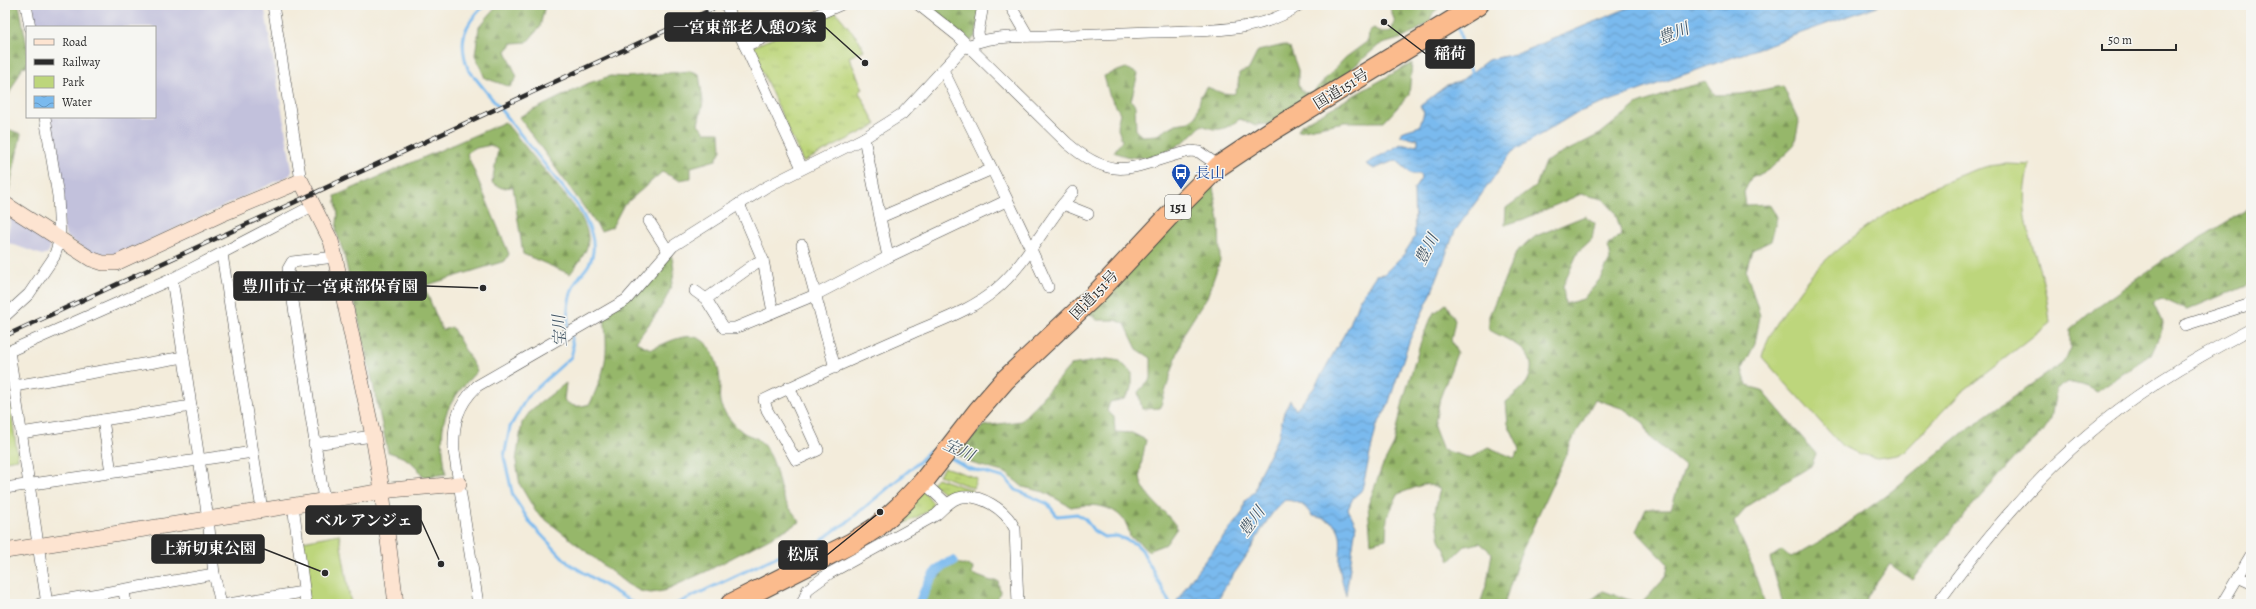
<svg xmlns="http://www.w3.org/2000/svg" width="2256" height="609" font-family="Alegreya,'Noto Serif JP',serif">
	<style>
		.industrial { fill: #c2c1dc }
		.grass { fill: url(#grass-tufts); stroke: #748053 }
		.forest { fill: url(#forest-firs); stroke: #60714b }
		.green { fill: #bdd67b; stroke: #748053 }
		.water { fill: url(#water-waves); stroke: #52728c }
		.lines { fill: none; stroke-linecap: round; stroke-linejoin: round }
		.stream { stroke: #7abaee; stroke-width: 3 }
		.canal { stroke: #7abaee; stroke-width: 10 }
		.street-casing { stroke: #494845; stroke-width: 12 }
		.secondary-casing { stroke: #494845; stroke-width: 16 }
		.highway-casing { stroke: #494845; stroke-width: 22 }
		.street { stroke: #fff; stroke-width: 11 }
		.secondary { stroke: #fde4d1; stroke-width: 15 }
		.highway { stroke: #fbbb8d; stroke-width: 20 }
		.rail-casing { stroke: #2b2b2b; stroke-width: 4.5 }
		.rail { stroke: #f6f6f2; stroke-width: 3; stroke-dasharray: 9; stroke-linecap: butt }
		.labels { text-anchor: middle; stroke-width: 3; stroke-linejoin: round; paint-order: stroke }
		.shield { fill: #f6f6f2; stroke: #686867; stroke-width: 1 }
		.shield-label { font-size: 14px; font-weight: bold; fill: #2b2b2b }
		.street-label { font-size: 15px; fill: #2b2b2b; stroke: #f6f6f2 }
		.transit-label { font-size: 15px; fill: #164399; stroke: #f6f6f2; text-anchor: start }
		.water-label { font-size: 16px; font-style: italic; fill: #435666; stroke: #f6f6f2 }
		.leader { fill: none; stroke: #2b2b2b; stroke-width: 1.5 }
		.callout-dot { fill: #2b2b2b; stroke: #f6f6f2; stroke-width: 1.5 }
		.callout { fill: #2b2b2b; stroke: #2b2b2b; stroke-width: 1.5 }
		.callout-label { font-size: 16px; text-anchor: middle; font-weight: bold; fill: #fff }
	</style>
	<defs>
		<pattern id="grass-tufts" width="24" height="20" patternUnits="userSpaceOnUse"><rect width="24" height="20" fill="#bdd67b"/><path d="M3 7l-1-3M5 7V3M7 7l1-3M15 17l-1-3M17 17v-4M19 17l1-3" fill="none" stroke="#a3b86a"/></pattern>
		<pattern id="forest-firs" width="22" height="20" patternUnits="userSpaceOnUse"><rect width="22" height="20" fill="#96b76b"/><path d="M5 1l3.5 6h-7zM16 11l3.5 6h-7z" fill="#7b9558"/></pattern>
		<pattern id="water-waves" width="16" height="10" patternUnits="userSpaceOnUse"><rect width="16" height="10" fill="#7abaee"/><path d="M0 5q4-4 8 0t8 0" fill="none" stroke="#6497c1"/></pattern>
	</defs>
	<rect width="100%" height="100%" fill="#f6f6f2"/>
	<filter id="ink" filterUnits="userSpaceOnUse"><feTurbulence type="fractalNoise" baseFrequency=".025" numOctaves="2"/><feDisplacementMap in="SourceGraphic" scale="8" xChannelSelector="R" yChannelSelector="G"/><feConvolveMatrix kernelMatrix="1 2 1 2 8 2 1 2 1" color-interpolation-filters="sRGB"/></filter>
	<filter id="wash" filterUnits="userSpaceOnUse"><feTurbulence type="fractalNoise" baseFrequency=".012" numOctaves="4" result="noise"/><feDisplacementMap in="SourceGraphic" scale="16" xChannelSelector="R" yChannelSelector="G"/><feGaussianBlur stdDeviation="0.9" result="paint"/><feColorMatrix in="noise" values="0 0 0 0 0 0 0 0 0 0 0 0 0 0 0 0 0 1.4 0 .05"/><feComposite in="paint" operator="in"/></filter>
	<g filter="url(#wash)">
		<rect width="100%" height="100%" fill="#f3ecdb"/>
		<g class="industrial">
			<polygon points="32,5 264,5 292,170 290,175 112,258 97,257 66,236 64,230 49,117 155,117 155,27 35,27"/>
			<polygon points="12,214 47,238 50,249 47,254 42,255 6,242"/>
		</g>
		<g class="grass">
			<polygon points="835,11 859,40 864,50 849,57 863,89 859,92 876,125 803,162 752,49 752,47"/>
			<polygon points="944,467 977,478 973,488 939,475"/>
			<polygon points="937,478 972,490 971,492 946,494 932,483"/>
			<polygon points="923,490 933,503 930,510 887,533"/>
		</g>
		<g class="forest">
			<polygon points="5,5 19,5 27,46 27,67 23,66 5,102"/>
			<polygon points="498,5 545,5 540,27 527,42 513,43 506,51 517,77 510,87 485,78 475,55 479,27"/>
			<polygon points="926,5 980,5 976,36 970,41"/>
			<path d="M1389,5h53l-9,8 -4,10 -26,15 -24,7 -46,40 -64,39 -15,1 -14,-6c-15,10 -21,14 -38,6 -23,25 -55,42 -88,27l8,-12 -5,-14 3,-13 -11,-19 -5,-18 22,-8 12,6 -7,26 4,6 1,25 6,5 15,-1 19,-11 13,-2 7,-5 5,-22 6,-8 15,6 12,1 4,-7 1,-14 10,-4 9,-18 26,-6 6,3 8,22v15l6,8 9,-1 32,-34 23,-17 1,-10 5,-3 7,5 10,-2 4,-9z"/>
			<polygon points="1412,63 1409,95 1384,122 1344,122 1298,131 1301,125"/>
			<polygon points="690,71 699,74 703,102 698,124 705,132 720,132 721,150 716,160 691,167 691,178 679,180 662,172 623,206 612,227 601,231 519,117 589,83 610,76 627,77"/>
			<path d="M1706,82l9,13 26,-1 42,-8 16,36 -5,24 -25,24 -18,8 -7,14 2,13 23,-1 8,13 -6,24 -19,9 -6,21 14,45 -5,28 -13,25 5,17 15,4 54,64 -5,12 -61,38 -16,18 14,32 17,50h-179l17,-13 38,13 25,-27 2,-13 -32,-33 10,-22h25l14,-43 -35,-28 -6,-15 -20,-14 -29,-10 -22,40 -53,116 -16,49h-24l7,-21 5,-30 -12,-10 -15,3 -15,15 -10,-22 -5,-28 5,-23 -15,-4 -27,10 -11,24 -1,21 -15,4 -3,-38 14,-38 12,-23 9,-43 19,-63 11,-24 13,-10 9,16 -4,20 6,13 -17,45 -6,29 9,23 27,8 18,-11 26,11 6,-9 -12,-25 -2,-22c7,-6 18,-14 22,-22 14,-28 -20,-40 -39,-50v-14l27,-64 20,-16 49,-20 10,7 -3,16 -14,13 -15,34 2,18 18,-5 17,-20 10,-19 -2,-15 14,-11 -7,-22 -12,-13 -22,-5 -57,25 -19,6 1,-17 30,-22 9,-24 55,-28 36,-29 43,-16z"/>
			<path d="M505,122l72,88c18,30 13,38 -7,64l-47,-20 -10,-67 -11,1 -10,-5 6,-33 -7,-5 -19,4 -5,5 42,100 -4,7 -81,25 18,44 10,-3 25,44c-36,38 -39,52 -31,103l-23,3c-8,-16 -19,-20 -35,-25l-44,-198 -8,-23 2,-16 -3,-19z"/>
			<polygon points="5,128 21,134 7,200 5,199"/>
			<polygon points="1203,182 1213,187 1219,221 1220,261 1207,297 1184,333 1160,408 1142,409 1138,392 1151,378 1151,358 1137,349 1125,324 1116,320 1097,320 1087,312"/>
			<polygon points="2251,207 2251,283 2187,310 2161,298 2153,303 2162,322 2161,332 2151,354 2097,392 2085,386 2068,382 2056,390 2051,419 2041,434 2016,457 1963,516 1912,580 1890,564 1868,595 1865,604 1783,604 1770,558 1782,550 1791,558 1834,533 1888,494 1965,431 2063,362 2070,348 2070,330 2098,306 2164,260"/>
			<path d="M671,255c12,32 -18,62 -35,87l15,7c15,-5 34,-18 49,-10 14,7 20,31 20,45 0,8 -2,16 2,24 4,8 15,20 22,25 5,3 13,4 16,8 17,19 15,32 22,53 3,10 12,19 18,28l-93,49 -44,20 -12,2 -11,-2 -13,-7 -91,-72 -16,-27 -4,-24 6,-38 9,-13 35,-27 -2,17c9,8 15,7 26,4 16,-36 19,-47 14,-87z"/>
			<path d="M1107,359l13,2 12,12v15l-8,11 -14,3 -3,9 7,6 1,15 17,1 14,7c-2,11 -5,23 -6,34 0,22 27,36 37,54l-11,16 -19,7 -9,-10 -8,-4c-4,-31 -34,-35 -59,-30l-27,-15 -21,-5 -17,-14 -35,-10 -14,-8 26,-29 38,-5 50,-56z"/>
			<path d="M954,563l13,2 6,3 -1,6 19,7h7l2,11 -4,12h-75c7,-17 12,-37 33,-41z"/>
		</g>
		<g class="green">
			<path d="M2007,164l23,1c-14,36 1,75 11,110 5,16 7,32 9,48l-92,72 -53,56 -8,4 -20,3 -17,-4 -18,-8 -80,-89c4,-19 14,-32 24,-48 10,-14 20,-29 32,-41 34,-37 119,-90 168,-101 6,-2 14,-2 21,-3z"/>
			<polygon points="10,404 18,459 5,461 5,405"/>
			<polygon points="339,534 351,604 309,604 298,542"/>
		</g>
		<path class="water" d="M1635,5h245l-304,108 -64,39 -57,79 -24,63 -21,45 -22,66 -12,23 -14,62 -9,8 -5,11 8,16 -10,70c-2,-7 -5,-16 -6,-24 -2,-29 11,-49 -28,-55 -7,-11 -13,-15 -27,-16 -18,14 -27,39 -40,58 -10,15 -22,29 -29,46h-41l18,-28 50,-64 2,-11 10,-10 4,-16 20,-40 5,-23 6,-12 6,10 18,-22 36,-64 9,-24 17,-25 8,-1 20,-20 11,-17 -1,-48 7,-10 -1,-5h-8l-16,-14 -22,9 -8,-5 35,-20 8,2 9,-2v-5l-17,-3v-4l19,-6 4,-14 -4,-6 27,-21 12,-3 29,-22 31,-7z"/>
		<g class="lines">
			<g class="stream">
				<path d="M485,5c-22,20 -27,36 -17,64l110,137c10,17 22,38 11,58 -3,6 -9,11 -13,18 -8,13 -10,33 -7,48"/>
				<polyline points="1458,24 1465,58 1473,76"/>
				<polyline points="571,335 573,349 571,357 527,397 510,427 504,457 513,496 531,524 568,563 635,604"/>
				<polyline points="949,457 968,468 1005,478 1016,490 1048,504 1057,516 1077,514 1085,519 1094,531 1104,537 1117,536 1136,544 1142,550 1170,604"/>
				<polyline points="676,604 801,545 818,543 836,529 846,523 919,462 929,451 938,451"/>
			</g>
			<path class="canal" d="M919,604c8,-18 13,-36 34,-43"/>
		</g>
	</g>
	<g filter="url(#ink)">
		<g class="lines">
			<g class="street-casing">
				<g id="street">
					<polyline points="26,5 30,27"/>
					<polyline points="273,5 301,181"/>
					<polyline points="726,5 745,46 840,5"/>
					<path d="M919,5l39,31 109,107c51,44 69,20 124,8l8,1 20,14"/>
					<polyline points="1010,5 1028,36"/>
					<polyline points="980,40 978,33 983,5"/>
					<polyline points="745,46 802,168"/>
					<path d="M941,71l4,3c34,71 72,141 103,213"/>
					<polyline points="864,138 888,257"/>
					<polyline points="1073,192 1063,204 1088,214"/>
					<polyline points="739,204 763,260 773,312"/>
					<polyline points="881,217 990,170"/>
					<polyline points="649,221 668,251"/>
					<polyline points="802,245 835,368"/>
					<polyline points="222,254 262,510"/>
					<polyline points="172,279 208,519 214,574 221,604"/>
					<polyline points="695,291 706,299 724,328 735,328 815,295 888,257 1006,201"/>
					<polyline points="706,299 756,263 763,260"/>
					<polyline points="5,316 29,294 54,257 60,239 58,196 45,117"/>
					<polyline points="2185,325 2251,304"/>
					<polyline points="9,351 47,604"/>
					<polyline points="5,353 172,279 314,205"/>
					<polyline points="14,386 184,357"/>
					<path d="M789,387l29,63 -22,10 -29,-50 -3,-10c48,-24 98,-45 148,-67 27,-12 60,-23 83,-43 28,-23 46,-58 68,-86"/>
					<polyline points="103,420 111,472"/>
					<polyline points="21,433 191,406"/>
					<polyline points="314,444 373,436"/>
					<polyline points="923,482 947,504"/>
					<polyline points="5,488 253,452"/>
					<polyline points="324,500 288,269 292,262 335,257"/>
					<polyline points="293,505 306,604"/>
					<polyline points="2238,577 2251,583"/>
					<polyline points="124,591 126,604"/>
					<polyline points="40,604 214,574"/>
					<polyline points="228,604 303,592"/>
					<path d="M478,604l-24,-153c-1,-28 3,-45 23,-65l149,-86 47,-54 93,-59 98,-49 38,-24 60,-65c24,-14 55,-12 83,-13 35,-1 71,-3 106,-4 48,-2 107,3 148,-27"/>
					<path d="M802,604l6,-15 22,-16 106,-58c7,-6 13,-14 22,-17 22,-6 48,12 57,31l3,75"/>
					<path d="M1937,604c44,-60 92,-119 149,-168 49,-43 107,-77 165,-107"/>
					<polyline points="2222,604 2251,555"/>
				</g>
			</g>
			<g class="secondary-casing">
				<g id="secondary">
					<polyline points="5,204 91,259 103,263 116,263 224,213 301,181 331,241 335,257 373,436 381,484 396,604"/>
					<polyline points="5,551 391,490 459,484"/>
				</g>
			</g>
			<g class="highway-casing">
				<polyline id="highway" points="731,604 852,543 877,527 899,507 923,482 978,411 1005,380 1096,294 1167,218 1219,166 1273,130 1478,5"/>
			</g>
			<use href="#street" class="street"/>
			<use href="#secondary" class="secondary"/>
			<use href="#highway" class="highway"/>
			<g class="rail-casing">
				<polyline id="rail" points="5,336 721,5"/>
			</g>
			<use href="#rail" class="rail"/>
		</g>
	</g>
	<defs>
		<g id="bus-pin" transform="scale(1)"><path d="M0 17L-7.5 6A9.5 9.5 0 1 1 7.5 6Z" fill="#1a4fb4" stroke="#f6f6f2"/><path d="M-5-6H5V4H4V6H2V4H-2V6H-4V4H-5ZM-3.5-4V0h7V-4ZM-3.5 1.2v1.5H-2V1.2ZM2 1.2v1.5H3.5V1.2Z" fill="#fff"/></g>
	</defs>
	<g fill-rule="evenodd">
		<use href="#bus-pin" x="1181" y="173"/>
	</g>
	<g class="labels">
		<rect class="shield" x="1165" y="195" width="26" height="24" rx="3"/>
		<g class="shield-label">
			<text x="1178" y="212">151</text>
		</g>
		<g class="street-label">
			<text transform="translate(1341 89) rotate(-32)" y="5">国道151号</text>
			<text transform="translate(1094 295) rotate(-46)" y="5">国道151号</text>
		</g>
		<g class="transit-label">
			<text x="1195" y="178">長山</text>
		</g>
		<g class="water-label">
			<text transform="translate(1673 33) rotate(-22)" y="6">豊川</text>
			<text transform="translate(1426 249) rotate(-63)" y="6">豊川</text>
			<text transform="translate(559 331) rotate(-94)" y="6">宝川</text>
			<text transform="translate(959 449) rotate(25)" y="6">宝川</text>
			<text transform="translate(1251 521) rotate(-53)" y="6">豊川</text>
		</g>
	</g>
	<path class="leader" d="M865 63L825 27M1384 22L1426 54M483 288L426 286M441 564L421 520M325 573L264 549M880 512L827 555"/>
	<g class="callout-dot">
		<circle cx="865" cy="63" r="4"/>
		<circle cx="1384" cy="22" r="4"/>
		<circle cx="483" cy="288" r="4"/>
		<circle cx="441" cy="564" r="4"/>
		<circle cx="325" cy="573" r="4"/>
		<circle cx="880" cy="512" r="4"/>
	</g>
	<g class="callout">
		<rect x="665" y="13" width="160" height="28" rx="4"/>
		<rect x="1426" y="40" width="48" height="28" rx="4"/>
		<rect x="234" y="272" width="192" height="28" rx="4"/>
		<rect x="306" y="506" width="115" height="28" rx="4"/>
		<rect x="152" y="535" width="112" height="28" rx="4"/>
		<rect x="779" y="541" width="48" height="28" rx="4"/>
	</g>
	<g class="callout-label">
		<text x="745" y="33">一宮東部老人憩の家</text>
		<text x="1450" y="59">稲荷</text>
		<text x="330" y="292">豊川市立一宮東部保育園</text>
		<text x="364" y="526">ベル アンジェ</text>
		<text x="208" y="554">上新切東公園</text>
		<text x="803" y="560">松原</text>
	</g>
	<rect width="2256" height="609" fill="none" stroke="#f6f6f2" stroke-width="20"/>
	<rect x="26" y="26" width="130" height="92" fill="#f6f6f2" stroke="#a5a5a2"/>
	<rect x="34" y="39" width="20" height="6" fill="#fde4d1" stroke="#a5a5a2"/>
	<text x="62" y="46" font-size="12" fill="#2b2b2b">Road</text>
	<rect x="34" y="59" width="20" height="6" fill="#2b2b2b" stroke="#a5a5a2"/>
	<text x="62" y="66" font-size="12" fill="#2b2b2b">Railway</text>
	<rect x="34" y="76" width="20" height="12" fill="#bdd67b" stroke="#a5a5a2"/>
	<text x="62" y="86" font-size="12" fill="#2b2b2b">Park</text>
	<rect x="34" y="96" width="20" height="12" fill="url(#water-waves)" stroke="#a5a5a2"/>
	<text x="62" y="106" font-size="12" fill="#2b2b2b">Water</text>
	<path d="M2102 44v6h74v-6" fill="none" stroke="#2b2b2b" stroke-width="2"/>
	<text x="2108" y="44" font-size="12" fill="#2b2b2b" stroke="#f6f6f2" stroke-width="3" paint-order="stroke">50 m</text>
</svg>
